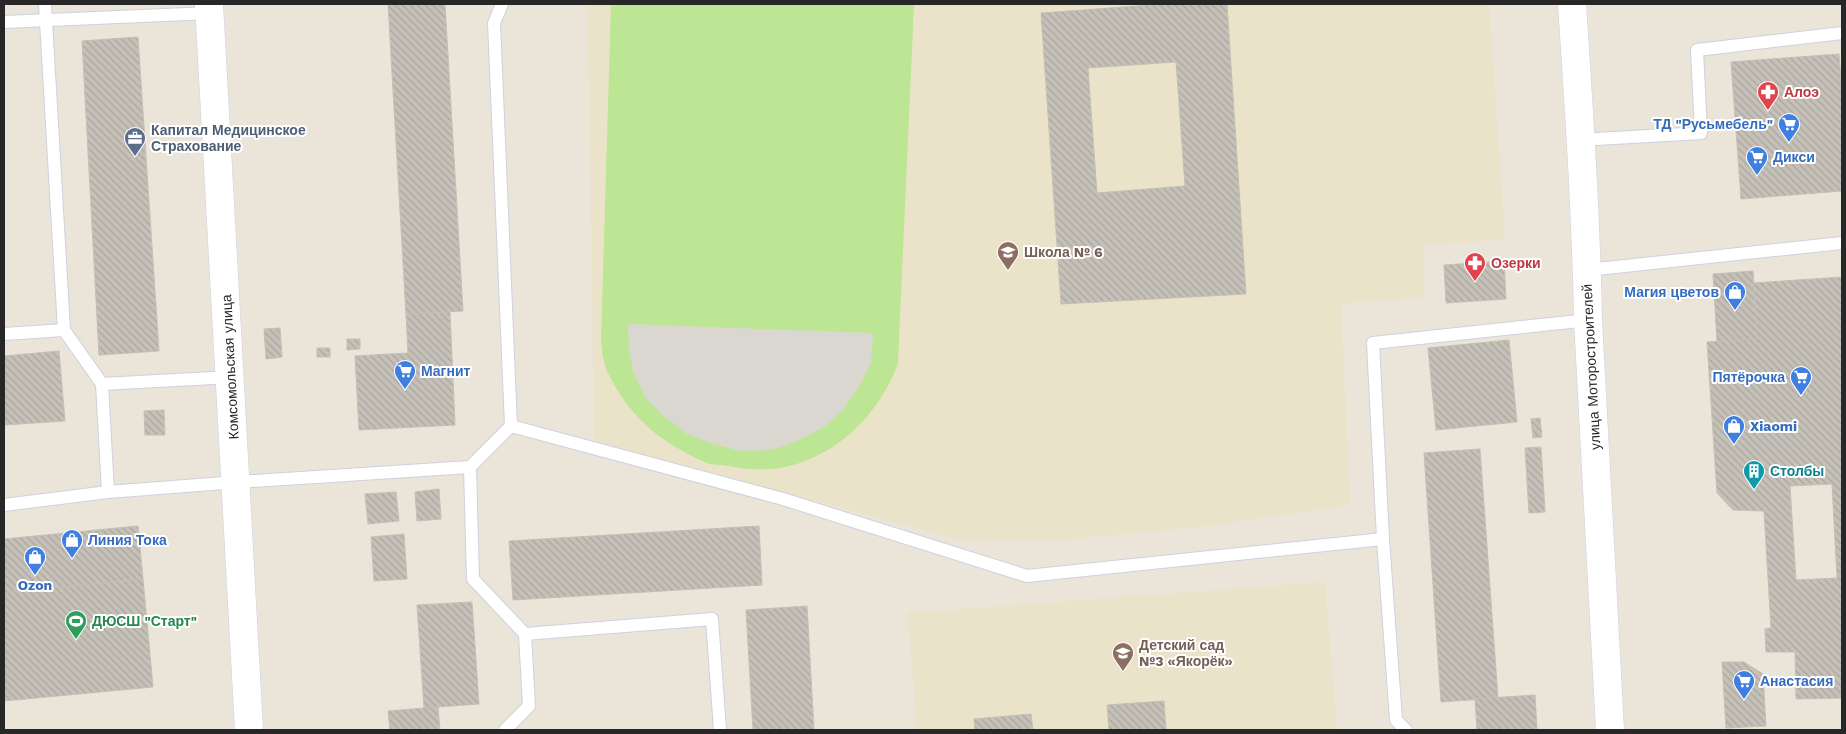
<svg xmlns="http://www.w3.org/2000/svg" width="1846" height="734" font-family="'Work Sans',sans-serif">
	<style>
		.education { fill: #ebe3c9 }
		.pitch { fill: #bce693 }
		.plaza { fill: #dad7d0 }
		.building { fill: url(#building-back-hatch); stroke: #c4c0b3; fill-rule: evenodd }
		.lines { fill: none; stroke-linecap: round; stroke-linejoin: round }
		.lane-casing { stroke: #cfd1e0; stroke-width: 14 }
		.secondary-casing { stroke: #cfd1e0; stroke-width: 29 }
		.lane { stroke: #fff; stroke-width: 12 }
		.secondary { stroke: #fff; stroke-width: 28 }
		.labels { text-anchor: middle; stroke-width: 4; stroke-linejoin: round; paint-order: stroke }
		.health-label { font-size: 14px; font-weight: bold; fill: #be3a42; stroke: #fff; text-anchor: start }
		.shop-label { font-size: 14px; font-weight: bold; fill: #366cbe; stroke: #fff; text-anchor: start }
		.service-label { font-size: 14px; font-weight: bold; fill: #4e5e75; stroke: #fff; text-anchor: start }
		.education-label { font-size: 14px; font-weight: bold; fill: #785e54; stroke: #fff; text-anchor: start }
		.street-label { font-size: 14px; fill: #272727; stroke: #fff }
		.culture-label { font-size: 14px; font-weight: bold; fill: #0d838f; stroke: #fff; text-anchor: start }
		.leisure-label { font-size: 14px; font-weight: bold; fill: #27864d; stroke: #fff; text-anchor: start }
	</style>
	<defs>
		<pattern id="building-back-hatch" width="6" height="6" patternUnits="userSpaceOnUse" patternTransform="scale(1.25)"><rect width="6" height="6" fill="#c5c1b9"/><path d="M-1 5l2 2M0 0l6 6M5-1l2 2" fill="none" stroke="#a9a69f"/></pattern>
	</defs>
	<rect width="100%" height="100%" fill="#eae4d9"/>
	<g class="education">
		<polygon points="588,4 1489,4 1505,240 1424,244 1425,297 1341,304 1350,505 1201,527 1061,540 963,541 594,441"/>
		<polygon points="1325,582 1337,730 917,730 908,613"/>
	</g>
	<path class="pitch" d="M611,4h303l-16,359c-17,48 -58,91 -109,103 -19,5 -41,4 -60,0 -6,-1 -13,-1 -19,-2 -9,-3 -19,-8 -27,-13 -34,-18 -58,-43 -75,-78 -5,-10 -6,-22 -7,-33z"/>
	<polygon class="plaza" points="628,324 873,333 871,363 859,387 843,410 824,427 798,441 771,450 741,451 710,443 687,434 664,417 645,397 633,372 629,349"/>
	<g class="building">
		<polygon points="388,4 445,4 463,311 406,314"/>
		<path d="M1165,4h62l19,290 -185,10 -20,-291zM1176,62l9,124 -88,7 -9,-125z"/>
		<polygon points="138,37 159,351 99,355 82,41"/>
		<polygon points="1839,54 1842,96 1842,191 1741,199 1731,62"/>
		<polygon points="1504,261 1506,299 1446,303 1444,265"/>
		<polygon points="1753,271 1757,339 1717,342 1713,274"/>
		<path d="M1842,277v421l-46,1 -1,-47h-29l-1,-23 6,-1 -7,-117 -31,-1 -16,-17 -10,-151 50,-3 -3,-56zM1832,484l5,94 -41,2 -6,-94z"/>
		<polygon points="450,312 455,425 359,430 355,356 408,353 406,314"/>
		<polygon points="280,328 282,357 266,359 264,329"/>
		<polygon points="347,339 360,339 360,349 347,350"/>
		<polygon points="1509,340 1517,422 1436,430 1428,348"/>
		<rect x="317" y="348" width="13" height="9"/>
		<polygon points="59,351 65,421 4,425 4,356"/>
		<polygon points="164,410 165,435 145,435 144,411"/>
		<polygon points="1540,418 1542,437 1533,438 1531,419"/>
		<polygon points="1541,447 1545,512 1529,513 1525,448"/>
		<polygon points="1480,449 1498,698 1441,702 1424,453"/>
		<polygon points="439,489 441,519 417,521 415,492"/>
		<polygon points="396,492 399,521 368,524 365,494"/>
		<polygon points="138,526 143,579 4,593 4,539"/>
		<polygon points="759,526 762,585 513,600 509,541"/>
		<polygon points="404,534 407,579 374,581 371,537"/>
		<polygon points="143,579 153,687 4,701 4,593"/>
		<polygon points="472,602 479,704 424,708 417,605"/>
		<polygon points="807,606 814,730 753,730 746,610"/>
		<polygon points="1722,662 1744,662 1763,674 1766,726 1726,728"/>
		<polygon points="1535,695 1537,730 1477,730 1475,699"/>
		<polygon points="1164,701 1166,730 1109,730 1107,705"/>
		<polygon points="438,707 440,730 390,730 388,711"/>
		<polygon points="1031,714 1033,730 975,730 974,719"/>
	</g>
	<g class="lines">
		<g class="lane-casing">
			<g id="lane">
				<polyline points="45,4 64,330 102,384 108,492"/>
				<polyline points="502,4 494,23 511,426"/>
				<polyline points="4,22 210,13"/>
				<polyline points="1579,140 1701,133 1697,50 1842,33"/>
				<polyline points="1587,270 1842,243"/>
				<polyline points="4,334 64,330"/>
				<polyline points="102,384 231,377"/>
				<polyline points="470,467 473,579 525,634 529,706 505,730"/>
				<polyline points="4,505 108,492 237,482 470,467 511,426 783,499 1027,576 1383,539"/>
				<polyline points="525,634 712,619 720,730"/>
				<polyline points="1406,730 1396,720 1383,539 1373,343 1588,320"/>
			</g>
		</g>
		<g class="secondary-casing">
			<g id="secondary">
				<polyline points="209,4 249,730"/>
				<path d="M1572,4c7,105 14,211 16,316l22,410"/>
			</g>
		</g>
		<use href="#lane" class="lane"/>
		<use href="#secondary" class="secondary"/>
	</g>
	<defs>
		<g id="pharmacy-pin" transform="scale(1.125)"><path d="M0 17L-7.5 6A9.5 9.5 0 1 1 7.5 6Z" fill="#e0444e" stroke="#fff"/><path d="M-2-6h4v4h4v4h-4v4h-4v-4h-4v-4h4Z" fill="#fff"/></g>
		<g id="supermarket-pin" transform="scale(1.125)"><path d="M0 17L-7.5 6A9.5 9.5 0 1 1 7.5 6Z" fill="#3f7fe0" stroke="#fff"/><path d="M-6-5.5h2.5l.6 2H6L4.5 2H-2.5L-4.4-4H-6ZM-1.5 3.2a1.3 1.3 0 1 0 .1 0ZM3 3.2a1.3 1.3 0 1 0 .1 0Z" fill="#fff"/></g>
		<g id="office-pin" transform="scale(1.125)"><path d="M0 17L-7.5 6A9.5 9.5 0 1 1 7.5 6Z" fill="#5c6f8a" stroke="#fff"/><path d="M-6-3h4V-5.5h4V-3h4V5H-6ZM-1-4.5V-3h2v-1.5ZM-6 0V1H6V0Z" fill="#fff"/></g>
		<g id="school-pin" transform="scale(1.125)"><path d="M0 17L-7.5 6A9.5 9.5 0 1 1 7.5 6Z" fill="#8d6e63" stroke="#fff"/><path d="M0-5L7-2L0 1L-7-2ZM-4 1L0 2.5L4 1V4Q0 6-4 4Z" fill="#fff"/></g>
		<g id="shop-pin" transform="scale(1.125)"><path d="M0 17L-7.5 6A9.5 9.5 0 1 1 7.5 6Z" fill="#3f7fe0" stroke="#fff"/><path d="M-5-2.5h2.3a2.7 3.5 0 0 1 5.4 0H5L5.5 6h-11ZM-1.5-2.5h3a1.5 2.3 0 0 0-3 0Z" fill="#fff"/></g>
		<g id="building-pin" transform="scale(1.125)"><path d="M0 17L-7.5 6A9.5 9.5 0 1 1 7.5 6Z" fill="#0f9aa8" stroke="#fff"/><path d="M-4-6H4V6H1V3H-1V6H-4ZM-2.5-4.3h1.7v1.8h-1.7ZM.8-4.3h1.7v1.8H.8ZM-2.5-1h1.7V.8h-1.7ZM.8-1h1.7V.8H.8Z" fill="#fff"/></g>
		<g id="stadium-pin" transform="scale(1.125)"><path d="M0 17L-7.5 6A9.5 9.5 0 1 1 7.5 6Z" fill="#2e9e5b" stroke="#fff"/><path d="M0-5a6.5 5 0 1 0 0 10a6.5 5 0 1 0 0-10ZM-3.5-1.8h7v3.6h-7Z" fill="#fff"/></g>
	</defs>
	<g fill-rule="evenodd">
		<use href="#pharmacy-pin" x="1768" y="92"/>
		<use href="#supermarket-pin" x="1789" y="124"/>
		<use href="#office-pin" x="135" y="138"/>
		<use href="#supermarket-pin" x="1757" y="157"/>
		<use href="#school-pin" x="1008" y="252"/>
		<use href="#pharmacy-pin" x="1475" y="263"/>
		<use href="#shop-pin" x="1735" y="292"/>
		<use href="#supermarket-pin" x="405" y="371"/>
		<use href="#supermarket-pin" x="1801" y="377"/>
		<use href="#shop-pin" x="1734" y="426"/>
		<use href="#building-pin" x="1754" y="471"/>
		<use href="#shop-pin" x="72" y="540"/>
		<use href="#shop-pin" x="35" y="557"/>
		<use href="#stadium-pin" x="76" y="621"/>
		<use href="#school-pin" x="1123" y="653"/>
		<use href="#supermarket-pin" x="1744" y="681"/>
	</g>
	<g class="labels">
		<g class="health-label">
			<text x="1784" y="97">Алоэ</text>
			<text x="1491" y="268">Озерки</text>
		</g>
		<g class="shop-label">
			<text x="1773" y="129" text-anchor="end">ТД "Русьмебель"</text>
			<text x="1773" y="162">Дикси</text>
			<text x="1719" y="297" text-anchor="end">Магия цветов</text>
			<text x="421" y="376">Магнит</text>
			<text x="1785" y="382" text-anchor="end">Пятёрочка</text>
			<text x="1750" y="431">Xiaomi</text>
			<text x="88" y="545">Линия Тока</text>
			<text x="35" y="590" text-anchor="middle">Ozon</text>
			<text x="1760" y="686">Анастасия</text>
		</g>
		<g class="service-label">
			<text x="151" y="135">Капитал Медицинское<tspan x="151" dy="16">Страхование</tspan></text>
		</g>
		<g class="education-label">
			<text x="1024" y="257">Школа № 6</text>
			<text x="1139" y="650">Детский сад<tspan x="1139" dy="16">№3 «Якорёк»</tspan></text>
		</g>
		<g class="street-label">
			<text transform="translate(230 367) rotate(-93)" y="5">Комсомольская улица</text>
			<text transform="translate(1591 367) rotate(-93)" y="5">улица Моторостроителей</text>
		</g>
		<g class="culture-label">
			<text x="1770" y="476">Столбы</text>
		</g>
		<g class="leisure-label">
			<text x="92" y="626">ДЮСШ "Старт"</text>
		</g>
	</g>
	<rect width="1846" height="734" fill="none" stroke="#272727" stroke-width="10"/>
</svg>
